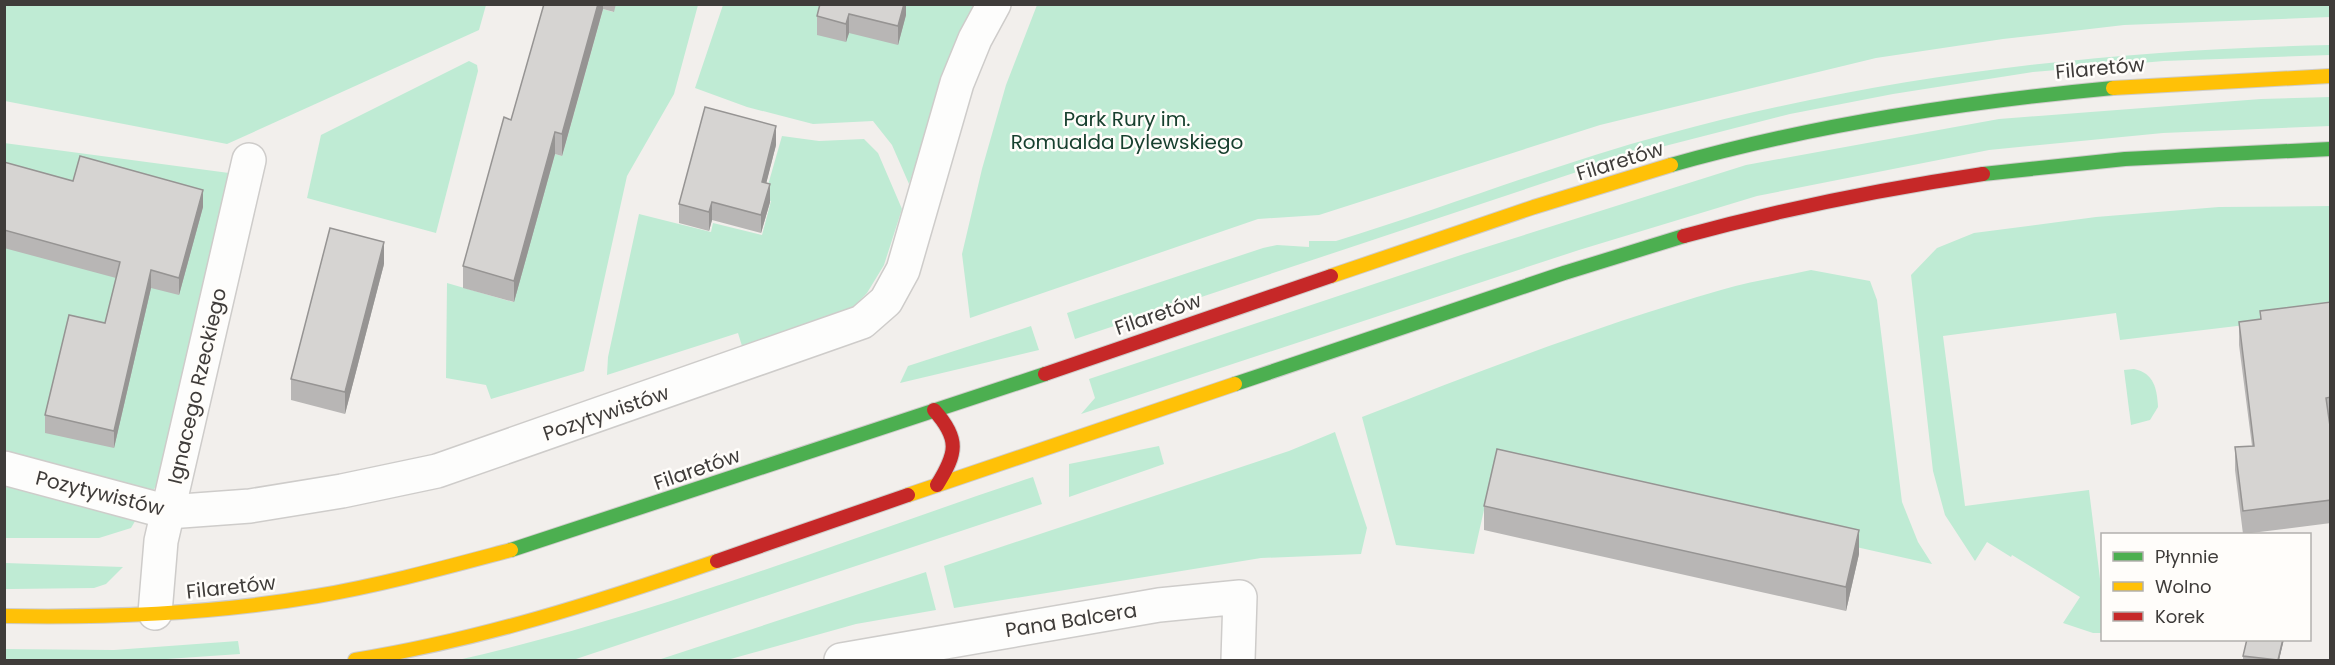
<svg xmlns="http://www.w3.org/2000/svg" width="2335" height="665" font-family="Poppins,sans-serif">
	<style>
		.green { fill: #bfebd4 }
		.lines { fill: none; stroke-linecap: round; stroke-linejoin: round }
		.street-casing { stroke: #ceccca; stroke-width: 36 }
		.fast-casing { stroke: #ceccca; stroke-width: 16 }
		.slow-casing { stroke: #ceccca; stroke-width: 16 }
		.jam-casing { stroke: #ceccca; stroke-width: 16 }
		.street { stroke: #fdfdfc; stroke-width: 33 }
		.fast { stroke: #4caf50; stroke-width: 14 }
		.slow { stroke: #ffc107; stroke-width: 14 }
		.jam { stroke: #c62828; stroke-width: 14 }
		.wall { fill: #b8b6b5 }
		.shaded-wall { fill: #969493 }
		.building { fill: #d6d4d2; stroke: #969493; stroke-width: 1.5 }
		.labels { text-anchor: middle; stroke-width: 5; stroke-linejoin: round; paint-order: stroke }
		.street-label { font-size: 20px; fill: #3f3c3a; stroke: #fffdfa }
		.park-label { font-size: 20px; fill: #18402f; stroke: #fffdfa }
	</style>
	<rect width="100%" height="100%" fill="#f2efec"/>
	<g class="green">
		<polygon points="616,4 698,5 674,94 627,176 584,371 491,399 486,385 446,378 447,283 513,302 555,154 562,156 603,9 613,12"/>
		<polygon points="4,5 5,4 486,5 479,30 227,144 5,101"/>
		<polygon points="723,5 979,5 944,79 909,184 892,145 873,121 813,124 747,107 695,88"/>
		<polygon points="1037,5 2330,4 2330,17 2124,25 2003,39 1876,58 1600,125 1319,215 1258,219 970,318 962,254 982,169 1006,85"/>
		<path d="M2330,45v10l-166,6 -131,11 -140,22 -103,20 -168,43 -547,182 -8,-26 196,-65 14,-3 32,2v-6h27c111,-34 219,-77 331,-107 217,-59 439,-84 663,-89z"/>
		<polygon points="469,61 477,65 478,71 436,233 307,198 321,135"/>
		<polygon points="2330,97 2330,126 2163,133 1989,150 1757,196 1579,250 1081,414 1095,398 1089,379 1464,254 1746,165 1999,119 2261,99"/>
		<polygon points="782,136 819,141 864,139 878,153 902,209 884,265 867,293 846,315 746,359 738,333 607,375 608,357 639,214 711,232 713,223 762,235 771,201 764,199"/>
		<polygon points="4,143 229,173 164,472 131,528 99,538 5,538"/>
		<polygon points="2330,206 2330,322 2262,323 2120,340 2116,313 1943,336 1965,506 2089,490 2102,595 2102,633 2093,633 2063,623 2080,597 2012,555 2011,557 1987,542 1975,561 1945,515 1933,471 1911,275 1937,248 1974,233 2096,217 2219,207"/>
		<path d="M1811,270l59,11 7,19 25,202 16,40 14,22 -438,-98 -20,88 -78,-9 -34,-128c118,-46 237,-92 359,-127 29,-9 60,-13 90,-20z"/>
		<polygon points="1031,326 1039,350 900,383 908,366"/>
		<path d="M2134,369c20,4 23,20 24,38l-8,13 -19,5 -7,-55z"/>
		<polygon points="1335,432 1367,528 1361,554 1261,558 954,608 944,566 1289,451"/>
		<polygon points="1159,446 1164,464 1069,497 1069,464"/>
		<path d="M1033,477l9,27 -469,156h-115c194,-44 386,-120 575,-183z"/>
		<polygon points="5,563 123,567 106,584 94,588 11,589 5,589"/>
		<polygon points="926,572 936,610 856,624 727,660 658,660"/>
		<polygon points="238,641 240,654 152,660 5,660 5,649 114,650"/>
	</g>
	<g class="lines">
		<g class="street-casing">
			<g id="street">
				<polyline points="4,468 168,512 250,506 342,491 437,471 862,322 886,301 903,270 957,83 975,39 994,4"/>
				<polyline points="155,613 161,541 249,160"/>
				<polyline points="841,660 1159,605 1240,597 1238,660"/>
			</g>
		</g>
		<g class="fast-casing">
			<g id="fast">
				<path d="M1671,165c145,-41 293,-63 442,-77"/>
				<polyline points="1983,174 2125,159 2330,149"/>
				<polyline points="1235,384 1564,273 1684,236"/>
				<polyline points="511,550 1045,374"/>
			</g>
		</g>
		<g class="slow-casing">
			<g id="slow">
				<polyline points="2113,88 2330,76"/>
				<polyline points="1331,276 1534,207 1671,165"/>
				<polyline points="908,495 1235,384"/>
				<path d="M4,616c105,2 209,-2 313,-20 65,-11 130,-29 194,-46"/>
				<path d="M355,660c124,-20 243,-58 362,-99"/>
			</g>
		</g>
		<g class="jam-casing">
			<g id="jam">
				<path d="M1684,236c99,-27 198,-47 299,-62"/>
				<polyline points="1045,374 1331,276"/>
				<path d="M934,410c26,29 23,43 3,75"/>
				<polyline points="717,561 908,495"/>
			</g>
		</g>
		<use href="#street" class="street"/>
		<use href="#fast" class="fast"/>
		<use href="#slow" class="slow"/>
		<use href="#jam" class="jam"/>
	</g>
	<g class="wall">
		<polygon points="544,4 616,4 614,12 603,9 562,156 555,154 514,302 463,288 463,266 511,120"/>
		<polygon points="906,4 906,15 898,45 849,33 846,42 817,35 817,16"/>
		<polygon points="776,145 766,183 770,202 761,233 712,220 709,231 679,223 679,204"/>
		<polygon points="4,162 73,181 203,207 179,295 151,288 114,448 45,433 45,415 105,323 116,278 4,248"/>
		<polygon points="384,264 345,414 291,400 291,379"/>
		<polygon points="2331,302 2331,420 2329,420 2331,433 2331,523 2243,534 2235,470 2235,447 2252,446 2239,345 2239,322 2260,319 2260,311"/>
		<polygon points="1484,506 1859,554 1846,611 1484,530"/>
		<polygon points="2247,639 2284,639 2279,660 2243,660 2243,656"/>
	</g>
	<g class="shaded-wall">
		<polygon points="598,4 603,4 603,9 562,156 562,134"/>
		<polygon points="904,4 906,4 906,15 898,45 898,26"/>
		<polygon points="849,14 849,33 846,42 846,24"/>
		<polygon points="776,126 776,145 762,200 762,182"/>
		<polygon points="555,132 555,154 514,302 514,281"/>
		<polygon points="770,184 770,202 761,233 761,215"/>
		<polygon points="203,190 203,207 179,295 179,278"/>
		<polygon points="712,202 712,220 709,231 709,212"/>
		<polygon points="384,242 384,264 345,414 345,392"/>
		<polygon points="151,270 151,288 114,448 114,431"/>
		<polygon points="1859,530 1859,554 1846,611 1846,587"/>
		<polygon points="2283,639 2284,639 2279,660 2278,660"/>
	</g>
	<g class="building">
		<polygon points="544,4 598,4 562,134 555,132 514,281 463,266 504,117 511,120"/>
		<polygon points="820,4 904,4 898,26 849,14 846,24 817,16"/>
		<polygon points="705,107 776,126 762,182 770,184 761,215 712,202 709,212 679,204"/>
		<polygon points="80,156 203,190 179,278 151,270 114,431 45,415 69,315 105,323 120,262 4,230 4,162 73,181"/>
		<polygon points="330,228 384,242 345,392 291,379"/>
		<polygon points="2331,302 2331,397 2326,398 2331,433 2331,500 2243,511 2235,447 2254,446 2239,322 2261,319 2260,311"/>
		<polygon points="1497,449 1859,530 1846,587 1484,506"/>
		<polygon points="2247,639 2283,639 2278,660 2243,656"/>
	</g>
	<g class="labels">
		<g class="street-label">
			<text transform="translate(2100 68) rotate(-5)" y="7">Filaretów</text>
			<text transform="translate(1620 161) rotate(-17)" y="7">Filaretów</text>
			<text transform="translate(1158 314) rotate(-19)" y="7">Filaretów</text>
			<text transform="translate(197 386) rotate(-77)" y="7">Ignacego Rzeckiego</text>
			<text transform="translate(606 413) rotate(-19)" y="7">Pozytywistów</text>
			<text transform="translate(697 469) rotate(-19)" y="7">Filaretów</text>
			<text transform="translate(100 493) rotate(14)" y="7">Pozytywistów</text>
			<text transform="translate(231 587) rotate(-6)" y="7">Filaretów</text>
			<text transform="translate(1071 620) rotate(-9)" y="7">Pana Balcera</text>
		</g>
		<g class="park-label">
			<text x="1127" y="126">Park Rury im.<tspan x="1127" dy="23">Romualda Dylewskiego</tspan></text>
		</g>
	</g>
	<rect width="2335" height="665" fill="none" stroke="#3f3c3a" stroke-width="12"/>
	<rect x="2101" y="533" width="210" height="108" fill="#fffdfa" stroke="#b2b0ad" stroke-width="1.5"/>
	<rect x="2113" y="552" width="30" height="9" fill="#4caf50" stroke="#b2b0ad" stroke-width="1.5"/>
	<text x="2155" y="563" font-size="18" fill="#3f3c3a">Płynnie</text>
	<rect x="2113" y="582" width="30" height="9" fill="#ffc107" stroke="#b2b0ad" stroke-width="1.5"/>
	<text x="2155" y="593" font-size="18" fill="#3f3c3a">Wolno</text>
	<rect x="2113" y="612" width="30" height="9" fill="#c62828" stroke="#b2b0ad" stroke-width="1.5"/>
	<text x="2155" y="623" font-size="18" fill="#3f3c3a">Korek</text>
</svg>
